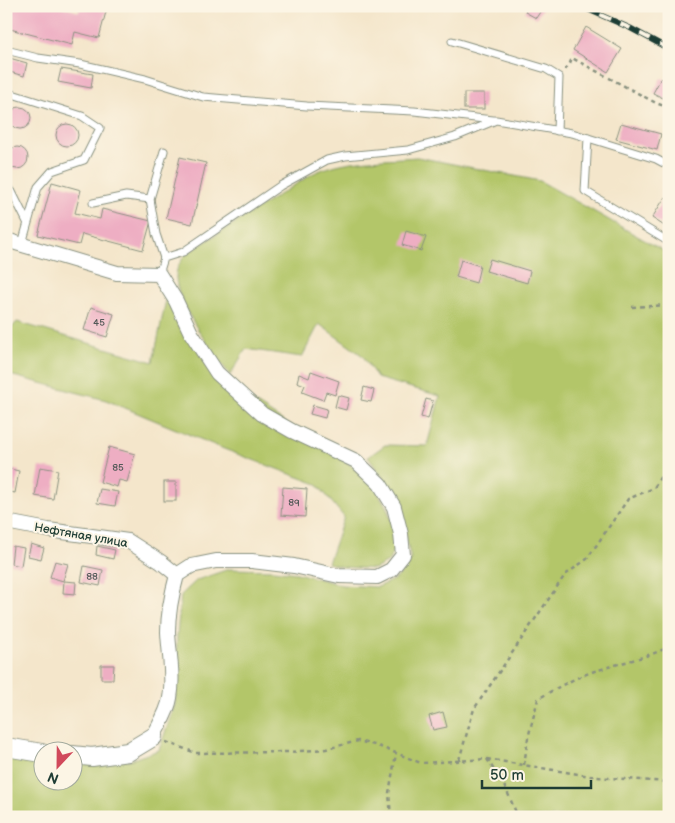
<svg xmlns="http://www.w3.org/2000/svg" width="675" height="823" font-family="'Balsamiq Sans',sans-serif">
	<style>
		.green { fill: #b3c669; stroke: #69824e }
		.building { fill: #eeaec3 }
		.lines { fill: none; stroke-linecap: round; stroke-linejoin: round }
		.service-casing { stroke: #8a9280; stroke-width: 9 }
		.minor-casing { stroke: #8a9280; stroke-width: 16 }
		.tertiary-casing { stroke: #8a9280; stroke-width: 20 }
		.path { stroke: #8a9280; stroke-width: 2.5; stroke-dasharray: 4 4; stroke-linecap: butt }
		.service { stroke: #fff; stroke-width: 7 }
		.minor { stroke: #fff; stroke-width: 14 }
		.tertiary { stroke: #fff; stroke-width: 18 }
		.rail-casing { stroke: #1f3d34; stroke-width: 5.5 }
		.rail { stroke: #fcf5e5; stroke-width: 4; stroke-dasharray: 11; stroke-linecap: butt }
		.labels { text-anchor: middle; stroke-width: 4; stroke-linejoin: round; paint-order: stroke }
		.number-label { font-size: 10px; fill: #535958 }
		.street-label { font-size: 12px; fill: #1f3d34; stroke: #fcf5e5 }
	</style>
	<rect width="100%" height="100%" fill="#fcf5e5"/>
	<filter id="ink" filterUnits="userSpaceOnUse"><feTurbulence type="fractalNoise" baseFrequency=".02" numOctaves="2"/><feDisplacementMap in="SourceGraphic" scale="10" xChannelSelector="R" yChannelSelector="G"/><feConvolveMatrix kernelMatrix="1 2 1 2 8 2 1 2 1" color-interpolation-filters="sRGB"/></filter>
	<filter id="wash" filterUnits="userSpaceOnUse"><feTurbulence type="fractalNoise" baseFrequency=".0096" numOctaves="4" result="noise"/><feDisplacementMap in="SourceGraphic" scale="20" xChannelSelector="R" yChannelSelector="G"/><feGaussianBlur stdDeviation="1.12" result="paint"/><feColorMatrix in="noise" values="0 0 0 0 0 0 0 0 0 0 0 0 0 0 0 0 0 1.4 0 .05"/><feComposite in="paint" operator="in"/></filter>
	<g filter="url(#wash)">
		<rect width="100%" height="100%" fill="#f4e6cb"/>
		<g class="green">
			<path d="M417,157l123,24 129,73v483l-3,4 3,6v70h-663v-62l36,6v19h30l1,-17 57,-3 29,-10 16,-46 2,-69 4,-40 16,-15 32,-11 44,1 24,3 45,12 36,2 19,-9 14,-18 -13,-61 -30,-42 17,-12 42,1 13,-50 -63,-18 -14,-22 -44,-32 -17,33 -56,-8 -16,26c-16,-21 -53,-70 -54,-97 0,-10 4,-16 10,-24l126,-80c32,-16 69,-14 105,-17z"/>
			<polygon points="167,295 213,376 348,463 374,485 387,508 395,532 394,550 388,562 375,569 343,567 328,563 344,517 317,484 224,449 106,400 6,374 6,334 17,322 153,362"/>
		</g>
		<g id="blocks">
			<g class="building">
				<polygon points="6,6 59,6 79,12 81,6 107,8 99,38 75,32 72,45 6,28"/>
				<polygon points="529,6 538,6 542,9 536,18 525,12"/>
				<polygon points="586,27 622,49 608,72 573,50"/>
				<polygon points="6,57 27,63 24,76 6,71"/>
				<polygon points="61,69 93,74 91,88 58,82"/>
				<polygon points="661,78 669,81 669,101 653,93"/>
				<rect x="464" y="93" width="20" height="16"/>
				<circle cx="20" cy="118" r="11"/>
				<polygon points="621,123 661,134 657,150 616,139"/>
				<circle cx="67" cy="135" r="11"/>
				<circle cx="17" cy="158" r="11"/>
				<polygon points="180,157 206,163 192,224 166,218"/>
				<polygon points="52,182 81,190 75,213 100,219 102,209 151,221 143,250 82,234 79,245 38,235"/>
				<polygon points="665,197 669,200 669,229 652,218"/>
				<polygon points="406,231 426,237 421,251 402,245"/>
				<polygon points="490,259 530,271 527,283 486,271"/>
				<polygon points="461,260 480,266 476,283 456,277"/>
				<polygon points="91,307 114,314 107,337 84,330"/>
				<polygon points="311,371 339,381 335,395 326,392 323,400 302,392 305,385 297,382 299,374 309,378"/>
				<polygon points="364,387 374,390 371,402 361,400"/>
				<polygon points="338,395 349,398 346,410 335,407"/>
				<polygon points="426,399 433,401 428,419 421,417"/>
				<polygon points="313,405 327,409 325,418 310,414"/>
				<polygon points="109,447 135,454 127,482 119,480 117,487 100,482"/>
				<polygon points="40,467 58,470 53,499 35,496"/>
				<polygon points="6,468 19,471 15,493 6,491"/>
				<rect x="164" y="482" width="12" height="19"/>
				<polygon points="283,487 307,489 305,517 281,515"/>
				<polygon points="100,489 118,492 115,506 97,503"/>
				<polygon points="31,544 44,548 41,559 28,556"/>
				<polygon points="13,546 24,548 21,566 11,564"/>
				<polygon points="97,546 115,550 113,559 96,555"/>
				<polygon points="55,561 68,564 63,581 50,577"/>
				<polygon points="84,566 103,570 100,586 81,582"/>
				<polygon points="64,581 76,582 75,594 63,593"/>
				<polygon points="101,665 114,665 113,679 101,679"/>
				<polygon points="443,712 447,727 433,730 429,716"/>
			</g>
		</g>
	</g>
	<g filter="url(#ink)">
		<use href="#blocks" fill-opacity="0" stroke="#8a9280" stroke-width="1"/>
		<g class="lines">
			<g class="service-casing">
				<g id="service">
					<polyline points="452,41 546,69 559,77 557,131"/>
					<polyline points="6,50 38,58 80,64 145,79 203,97 307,106 414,111 493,120"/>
					<polyline points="6,92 82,116 100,128 84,160 52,171 38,187 22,244"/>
					<polyline points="588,138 585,191 669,242"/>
					<polyline points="164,151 150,199 156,234 164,258"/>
					<polyline points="6,184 12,192 27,222"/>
					<polyline points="93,203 126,196 150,199"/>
					<polyline points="159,274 164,258 183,252 280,186 327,160 345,156 408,150 455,137 496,120 572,133 656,159 669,166"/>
				</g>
			</g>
			<g class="minor-casing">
				<g id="minor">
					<path d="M6,240l111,33 42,1 17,27 15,32 26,40 45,41 30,17 64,30 24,23 14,23 7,27 2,21 -12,15 -14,7 -38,-1 -45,-10 -42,-5h-36l-25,5 -14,9c-5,18 -9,38 -9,57 1,22 6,44 2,66 -2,14 -11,27 -17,39"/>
					<polyline points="6,522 48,530 128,541 161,562 177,575"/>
				</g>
			</g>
			<g class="tertiary-casing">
				<g id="tertiary">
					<polyline points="6,747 42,753"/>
					<polyline points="72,755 92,757 128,752 153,737"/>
				</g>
			</g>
			<g class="path">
				<polyline points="565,70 570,63 572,58 656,103 669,108"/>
				<polyline points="632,307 669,305"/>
				<polyline points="166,742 196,753 289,752 326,749 358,741 378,746 421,763 487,759 596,777 669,782"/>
				<polyline points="487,759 506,789 518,817"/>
				<polyline points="459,760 474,709 565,575 587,559 628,499 654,488 669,462"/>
				<path d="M524,765l4,-27 10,-39c20,-12 41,-24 64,-30 24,-8 43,-11 67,-22"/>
				<polyline points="391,817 389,793 396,754"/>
			</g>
			<use href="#service" class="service"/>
			<use href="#minor" class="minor"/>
			<use href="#tertiary" class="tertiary"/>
			<g class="rail-casing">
				<polyline id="rail" points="580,6 630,28 669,49"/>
			</g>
			<use href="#rail" class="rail"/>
		</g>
	</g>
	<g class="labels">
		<g class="number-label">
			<text x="99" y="326">45</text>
			<text x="118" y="471">85</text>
			<text x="294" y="506">89</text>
			<text x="92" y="580">88</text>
		</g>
		<g class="street-label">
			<text transform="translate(81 535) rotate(10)" y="4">Нефтяная улица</text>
		</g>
	</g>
	<rect width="675" height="823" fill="none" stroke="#fcf5e5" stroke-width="25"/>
	<g transform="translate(58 766) rotate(202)"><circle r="24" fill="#fcf5e5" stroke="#a4ab9e"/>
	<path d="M0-4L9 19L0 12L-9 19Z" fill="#d1495b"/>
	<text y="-8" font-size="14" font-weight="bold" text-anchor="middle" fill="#1f3d34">N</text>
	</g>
	<path d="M482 780v8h109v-8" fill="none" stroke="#1f3d34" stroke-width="2.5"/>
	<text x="490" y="780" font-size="15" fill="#1f3d34" stroke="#fcf5e5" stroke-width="4" paint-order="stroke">50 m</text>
</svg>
